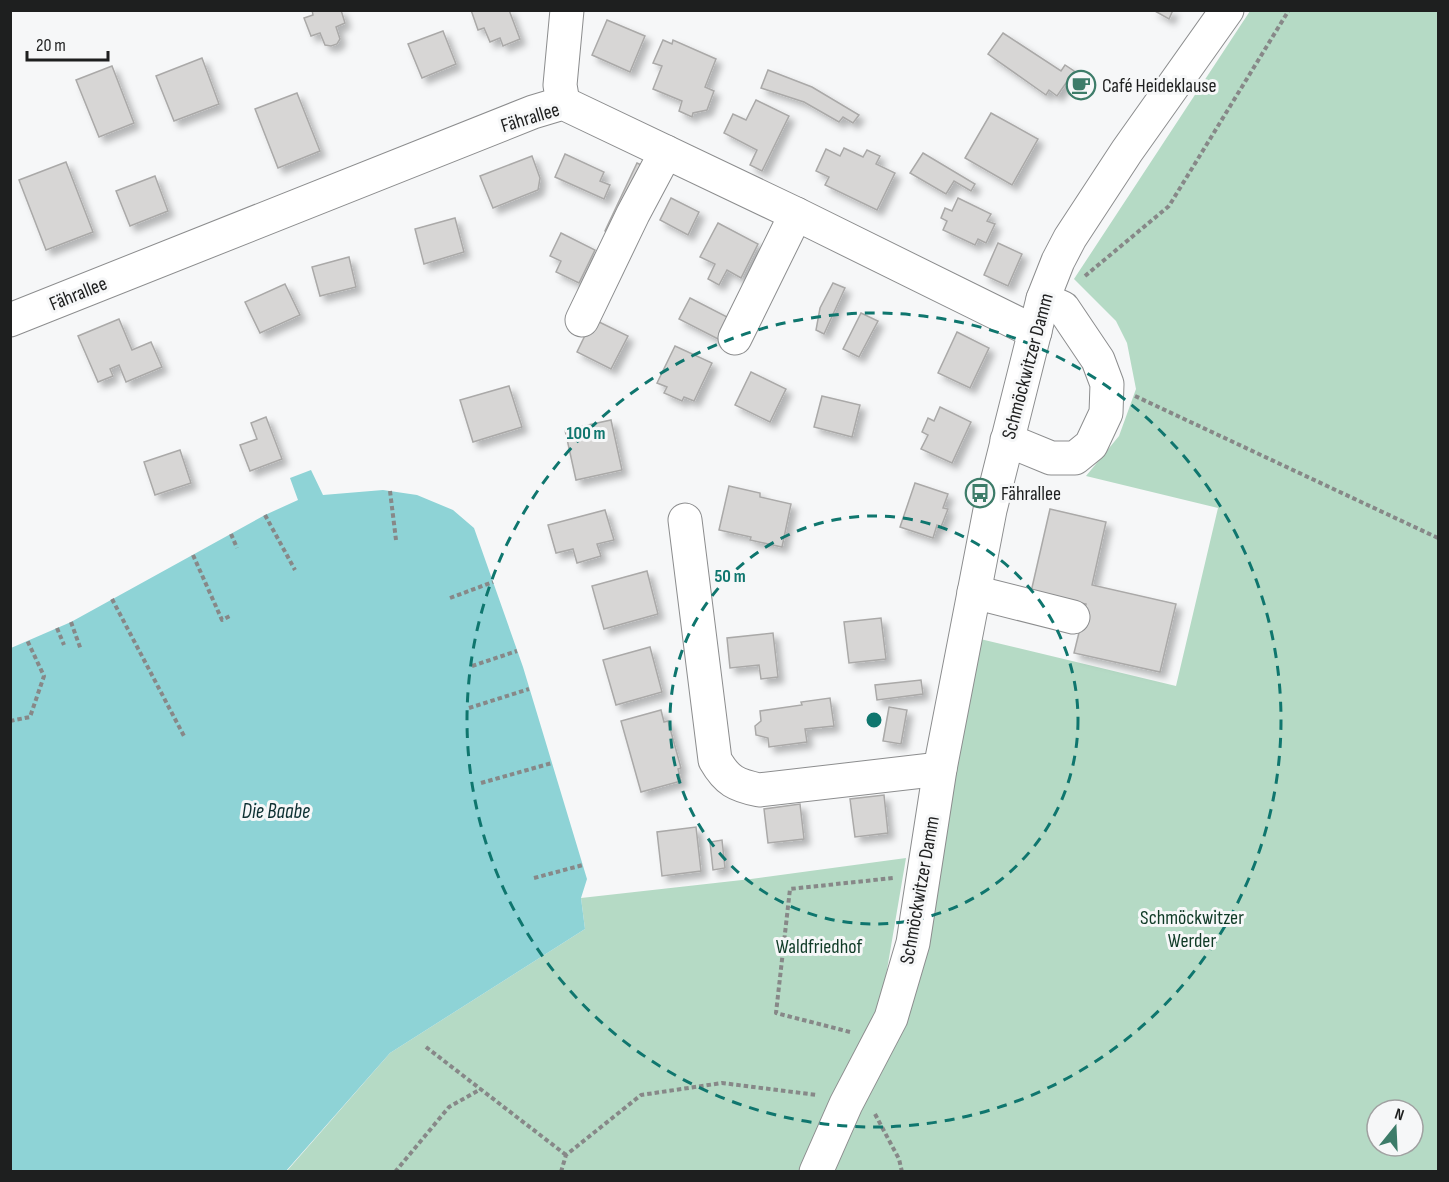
<svg xmlns="http://www.w3.org/2000/svg" width="1449" height="1182" font-family="'Sofia Sans Condensed',sans-serif">
	<style>
		.green { fill: #b5dac5; fill-rule: evenodd }
		.water { fill: #8ed3d6 }
		.building { fill: #d7d6d5; stroke: #aaa9a8; stroke-width: 1.5; filter: url(#shadow) }
		.lines { fill: none; stroke-linecap: round; stroke-linejoin: round }
		.minor-casing { stroke: #8c8d8e; stroke-width: 35 }
		.path { stroke: #878888; stroke-width: 4; stroke-dasharray: 4.5 3; stroke-linecap: butt }
		.minor { stroke: #fff; stroke-width: 33 }
		.ring { fill: none; stroke: #0f766e; stroke-width: 3; stroke-dasharray: 10 8 }
		.labels { text-anchor: middle; stroke-width: 6; stroke-linejoin: round; paint-order: stroke }
		.poi-label { font-size: 20px; fill: #1e1f1f; stroke: #f6f7f8; text-anchor: start }
		.street-label { font-size: 20px; fill: #1e1f1f; stroke: #f6f7f8 }
		.park-label { font-size: 20px; fill: #0f3a26; stroke: #f6f7f8 }
		.water-label { font-size: 21px; font-style: italic; fill: #0d3032; stroke: #f6f7f8 }
		.centre { fill: #0f766e; stroke: #f6f7f8; stroke-width: 3 }
		.ring-label { font-size: 18px; text-anchor: middle; font-weight: bold; fill: #0f766e; stroke: #f6f7f8; stroke-width: 6; stroke-linejoin: round; paint-order: stroke }
	</style>
	<defs>
		<filter id="shadow"><feDropShadow dx="5.5" dy="5.5" stdDeviation="3" flood-color="#0004"/></filter>
	</defs>
	<rect width="100%" height="100%" fill="#f6f7f8"/>
	<g class="green">
		<path d="M1250,11h188v1160l-607,1 59,-127 86,-407 200,48 42,-178 -132,-32 33,-40 17,-47 -9,-46 -11,-22 -42,-42zM1377,1110h36v36h-36z"/>
		<polygon points="906,858 882,999 804,1171 286,1172 390,1053 585,929 581,898 751,879"/>
	</g>
	<polygon class="water" points="311,470 323,495 383,490 417,495 453,510 474,528 523,667 587,879 581,898 585,929 390,1053 286,1171 11,1171 11,648 71,622 265,515 298,500 290,478"/>
	<g class="building">
		<polygon points="312,10 341,10 345,23 336,27 340,39 337,44 331,46 325,45 320,33 311,36 304,18 313,15"/>
		<polygon points="471,10 509,10 520,39 503,46 500,38 490,42 484,28 478,30"/>
		<polygon points="1153,10 1173,10 1169,19"/>
		<polygon points="607,20 645,36 630,72 592,55"/>
		<polygon points="443,31 456,64 422,78 408,44"/>
		<polygon points="1003,33 1061,71 1065,65 1074,71 1074,77 1070,83 1066,83 1057,96 1049,90 1046,95 988,54"/>
		<polygon points="663,40 672,44 673,40 716,59 705,87 714,91 707,110 693,113 692,117 679,111 682,101 653,89 662,66 653,63"/>
		<polygon points="202,58 219,104 174,121 156,76"/>
		<polygon points="112,66 134,123 99,137 76,80"/>
		<polygon points="768,70 812,87 859,115 853,123 843,117 839,122 804,102 761,88"/>
		<polygon points="297,93 320,151 278,168 255,109"/>
		<polygon points="756,100 789,116 762,171 750,165 757,150 724,133 733,114 746,120"/>
		<polygon points="991,113 1038,139 1012,185 965,158"/>
		<polygon points="844,148 863,157 867,150 880,156 876,164 895,173 877,210 825,185 829,177 816,171 826,149 840,156"/>
		<polygon points="923,153 975,184 971,191 954,181 946,194 910,173"/>
		<polygon points="565,154 604,172 600,181 610,185 604,199 555,177"/>
		<polygon points="532,156 540,178 538,190 493,208 480,176"/>
		<polygon points="66,162 93,232 46,250 19,180"/>
		<polygon points="637,163 648,168 615,236 605,231"/>
		<polygon points="155,176 168,211 130,226 116,191"/>
		<polygon points="671,198 699,212 688,235 660,220"/>
		<polygon points="958,198 991,214 987,221 995,224 986,243 978,239 975,245 943,230 947,221 941,218 945,208 952,211"/>
		<polygon points="455,218 464,252 424,264 415,229"/>
		<polygon points="718,223 758,244 741,278 727,270 719,285 708,279 715,264 700,257"/>
		<polygon points="561,233 595,250 579,283 556,272 561,261 550,256"/>
		<polygon points="998,243 1022,254 1008,286 984,275"/>
		<polygon points="349,257 356,287 320,296 312,267"/>
		<polygon points="833,283 845,288 824,334 816,330 820,308"/>
		<polygon points="285,284 300,315 260,333 245,302"/>
		<polygon points="690,298 733,320 722,341 679,319"/>
		<polygon points="861,313 878,321 859,357 843,349"/>
		<polygon points="119,319 132,350 151,342 162,367 126,382 119,365 110,369 113,376 98,382 78,336"/>
		<polygon points="593,319 628,336 611,369 577,352"/>
		<polygon points="957,332 989,348 970,388 938,373"/>
		<polygon points="675,346 712,363 694,401 684,397 682,401 664,393 667,387 657,383"/>
		<polygon points="751,372 786,389 770,422 735,405"/>
		<polygon points="509,386 522,427 473,442 460,400"/>
		<polygon points="822,396 860,405 852,437 814,427"/>
		<polygon points="940,407 971,422 952,463 921,449 928,435 922,432 928,418 934,421"/>
		<polygon points="266,417 282,459 250,471 240,445 257,439 251,423"/>
		<polygon points="611,420 622,470 576,480 565,430"/>
		<polygon points="180,450 191,483 155,495 144,462"/>
		<polygon points="915,483 948,494 943,508 948,509 941,527 937,525 933,538 900,527"/>
		<polygon points="729,486 760,493 760,497 791,504 782,547 750,540 751,537 719,530"/>
		<polygon points="1050,509 1106,522 1092,585 1176,604 1160,672 1074,653 1086,604 1031,592"/>
		<polygon points="605,510 614,540 597,544 601,556 577,563 573,549 556,553 548,525"/>
		<polygon points="647,571 658,614 604,629 592,586"/>
		<polygon points="881,618 886,659 849,663 844,622"/>
		<polygon points="773,633 778,677 761,679 759,665 730,668 727,638"/>
		<polygon points="650,647 662,692 616,705 603,660"/>
		<polygon points="921,680 923,694 877,700 875,685"/>
		<polygon points="830,698 834,726 805,729 807,742 769,747 768,738 756,735 755,726 761,721 760,711 802,705 801,702"/>
		<polygon points="889,707 907,710 901,744 883,741"/>
		<polygon points="661,710 664,722 668,721 681,768 678,769 681,781 641,792 621,721"/>
		<polygon points="884,795 888,833 855,837 850,799"/>
		<polygon points="800,804 804,839 768,843 764,809"/>
		<polygon points="696,827 701,871 662,876 657,832"/>
		<polygon points="722,840 725,868 713,870 710,842"/>
	</g>
	<g class="lines">
		<g class="minor-casing">
			<g id="minor">
				<polyline points="563,103 560,85 567,10"/>
				<polyline points="10,320 533,112 563,103 796,214 1035,332"/>
				<polyline points="582,320 633,214 666,152"/>
				<polyline points="735,338 796,214"/>
				<polyline points="1007,440 1051,458 1075,458 1091,445 1106,413 1107,384 1098,360 1063,308 1043,299"/>
				<path d="M685,520l30,240c12,21 21,25 44,30l181,-21"/>
				<polyline points="974,592 1073,617"/>
				<polyline points="816,1172 846,1104 891,1018 913,943 940,769 990,510 1043,299 1058,261 1070,238 1127,151 1227,10"/>
			</g>
		</g>
		<g class="path">
			<polyline points="1085,276 1169,206 1289,10"/>
			<polyline points="1135,396 1438,538"/>
			<polyline points="390,491 396,540"/>
			<polyline points="265,515 295,570"/>
			<polyline points="231,534 237,548"/>
			<polyline points="193,555 222,620 232,615"/>
			<polyline points="450,598 493,582"/>
			<polyline points="112,599 185,738"/>
			<polyline points="71,622 81,650"/>
			<polyline points="57,628 64,645"/>
			<polyline points="472,666 517,651"/>
			<polyline points="469,708 529,689"/>
			<polyline points="10,721 30,717 44,676 27,640"/>
			<polyline points="481,783 552,763"/>
			<polyline points="534,878 583,865"/>
			<polyline points="850,1032 776,1013 790,889 893,878"/>
			<polyline points="426,1047 566,1155"/>
			<polyline points="875,1114 899,1159 902,1172"/>
			<polyline points="395,1172 449,1107 481,1089"/>
			<polyline points="561,1172 566,1155 641,1095 722,1083 817,1095"/>
		</g>
		<use href="#minor" class="minor"/>
	</g>
	<g class="ring">
		<circle cx="874" cy="720" r="204"/>
		<circle cx="874" cy="720" r="407"/>
	</g>
	<defs>
		<g id="cafe-ring" transform="scale(1.5)"><circle r="9.5" fill="#f6f7f8" stroke="#3d7c69" stroke-width="1.5"/><path d="M-5.5-4.5H6V0H3Q3 3.5 0 3.5H-2.5Q-5.5 3.5-5.5 0ZM3-3.2v2h1.7v-2ZM-6 4.5H4V6H-6Z" fill="#3d7c69"/></g>
		<g id="bus-ring" transform="scale(1.5)"><circle r="9.5" fill="#f6f7f8" stroke="#3d7c69" stroke-width="1.5"/><path d="M-5-6H5V4H4V6H2V4H-2V6H-4V4H-5ZM-3.5-4V0h7V-4ZM-3.5 1.2v1.5H-2V1.2ZM2 1.2v1.5H3.5V1.2Z" fill="#3d7c69"/></g>
	</defs>
	<g fill-rule="evenodd">
		<use href="#cafe-ring" x="1081" y="85"/>
		<use href="#bus-ring" x="980" y="493"/>
	</g>
	<g class="labels">
		<g class="poi-label">
			<text x="1102" y="92">Café Heideklause</text>
			<text x="1001" y="500">Fährallee</text>
		</g>
		<g class="street-label">
			<text transform="translate(530 117) rotate(-17)" y="7">Fährallee</text>
			<text transform="translate(78 293) rotate(-22)" y="7">Fährallee</text>
			<text transform="translate(1027 366) rotate(-75)" y="7">Schmöckwitzer Damm</text>
			<text transform="translate(919 890) rotate(-80)" y="7">Schmöckwitzer Damm</text>
		</g>
		<g class="park-label">
			<text x="1192" y="924">Schmöckwitzer<tspan x="1192" dy="23">Werder</tspan></text>
			<text x="819" y="953">Waldfriedhof</text>
		</g>
		<g class="water-label">
			<text x="276" y="818">Die Baabe</text>
		</g>
	</g>
	<circle cx="874" cy="720" r="9" class="centre"/>
	<g class="ring-label">
		<text x="586" y="439">100 m</text>
		<text x="730" y="582">50 m</text>
	</g>
	<rect width="1449" height="1182" fill="none" stroke="#1e1f1f" stroke-width="24"/>
	<g transform="translate(1395 1128) rotate(18)"><circle r="28" fill="#f6f7f8" stroke="#a0a1a1" stroke-width="1.5"/>
	<path d="M0-4.5L10 22L0 15L-10 22Z" fill="#3d7c69"/>
	<text y="-9" font-size="16" font-weight="bold" text-anchor="middle" fill="#1e1f1f">N</text>
	</g>
	<path d="M27 51v9h81v-9" fill="none" stroke="#1e1f1f" stroke-width="3"/>
	<text x="36" y="51" font-size="18" fill="#1e1f1f" stroke="#f6f7f8" stroke-width="4.5" paint-order="stroke">20 m</text>
</svg>
